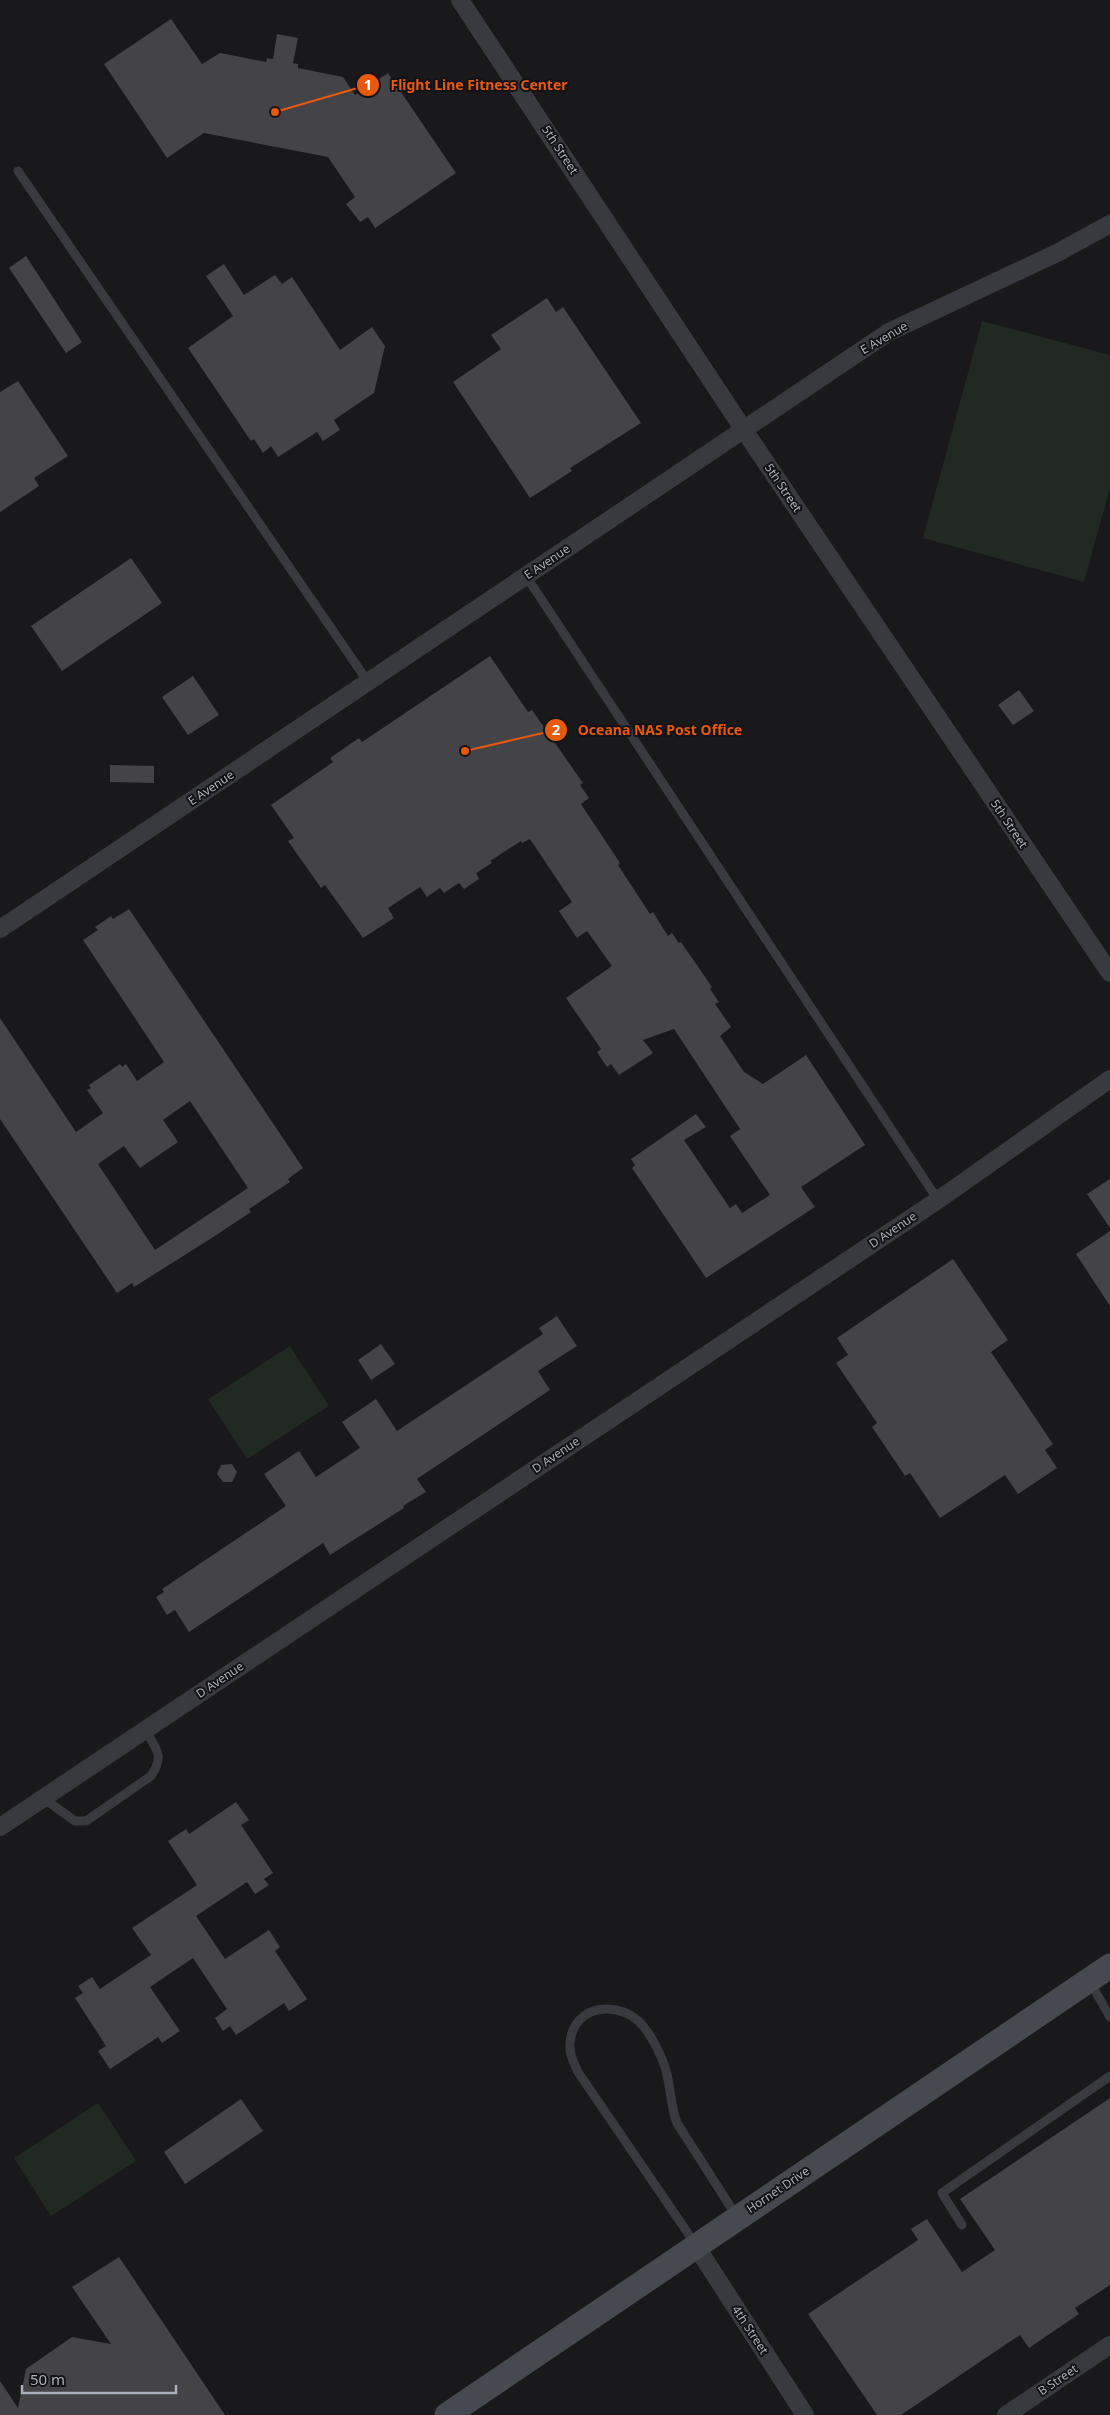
<svg xmlns="http://www.w3.org/2000/svg" width="1110" height="2415" font-family="'Noto Sans',sans-serif">
	<style>
		.green { fill: #202922 }
		.building { fill: #434348; fill-rule: evenodd }
		.lines { fill: none; stroke-linecap: round; stroke-linejoin: round }
		.lane { stroke: #393a40; stroke-width: 9 }
		.street { stroke: #393a40; stroke-width: 18 }
		.secondary { stroke: #474950; stroke-width: 25 }
		.labels { text-anchor: middle; stroke-width: 4; stroke-linejoin: round; paint-order: stroke }
		.street-label { font-size: 12px; fill: #aaafbb; stroke: #131316 }
		.leader { fill: none; stroke: #e8590c; stroke-width: 2 }
		.callout-dot { fill: #e8590c; stroke: #131316; stroke-width: 2 }
		.mark-label { font-size: 15px; text-anchor: middle; font-weight: bold; fill: #fff }
		.callout-label { font-size: 14px; text-anchor: middle; font-weight: bold; fill: #e8590c; stroke: #131316; stroke-width: 4; stroke-linejoin: round; paint-order: stroke }
	</style>
	<rect width="100%" height="100%" fill="#19181b"/>
	<g class="green">
		<polygon points="982,321 1110,355 1110,488 1084,582 923,538"/>
		<polygon points="290,1346 329,1406 247,1459 208,1399"/>
		<polygon points="98,2103 136,2161 51,2216 14,2158"/>
	</g>
	<g class="building">
		<polygon points="171,19 202,64 220,53 266,62 267,58 273,59 277,34 298,38 293,63 298,64 298,68 343,77 355,95 388,73 456,173 375,228 368,217 360,222 346,204 355,197 328,157 204,133 167,158 104,64"/>
		<polygon points="26,256 82,342 66,353 9,268"/>
		<polygon points="224,264 244,295 275,275 282,284 292,277 340,350 372,327 385,346 374,393 334,420 340,430 323,441 317,432 278,457 271,446 263,453 254,439 251,441 188,348 233,316 206,276"/>
		<polygon points="547,298 556,312 563,307 641,423 570,468 572,471 530,498 453,382 501,349 491,335"/>
		<polygon points="18,381 68,456 34,478 39,486 0,512 0,392"/>
		<polygon points="131,558 162,603 62,671 31,626"/>
		<polygon points="490,656 528,712 532,710 583,783 580,785 589,798 581,804 620,863 618,865 650,914 653,912 668,936 672,933 679,943 681,942 712,987 710,989 719,1002 715,1004 731,1027 720,1036 744,1072 763,1084 806,1055 865,1145 801,1187 815,1207 706,1278 632,1168 635,1165 631,1159 696,1114 706,1127 684,1140 730,1208 736,1204 742,1213 770,1195 730,1136 740,1129 674,1029 643,1040 653,1053 619,1075 611,1064 607,1067 597,1052 601,1049 566,998 612,966 587,931 577,938 559,911 572,902 530,839 522,843 521,841 490,861 492,863 476,873 479,879 464,889 459,883 444,893 440,888 427,897 420,887 388,908 394,918 363,938 325,885 321,888 288,841 294,838 271,805 333,762 330,758 359,738 362,742"/>
		<polygon points="193,676 219,715 188,735 162,697"/>
		<polygon points="1019,690 1034,711 1013,725 998,705"/>
		<polygon points="110,765 154,766 154,783 110,782"/>
		<path d="M129,909l174,259 -15,11 2,3 -41,27 2,3 -44,29 -73,46 -2,-4 -15,10 -117,-174v-101l76,114 27,-19 -16,-23 4,-2 -2,-3 31,-21 2,3 4,-3 11,17 27,-19 -81,-122 15,-10 -3,-3 16,-11 2,3zM190,1101l58,87 -93,62 -57,-86 26,-18 16,22 38,-26 -15,-22z"/>
		<polygon points="1110,1179 1110,1228 1087,1194"/>
		<polygon points="1110,1231 1110,1306 1076,1254"/>
		<polygon points="953,1259 1008,1340 991,1352 1053,1444 1045,1450 1057,1468 1018,1494 1005,1475 940,1518 910,1473 905,1476 872,1427 877,1423 836,1363 848,1355 837,1338"/>
		<polygon points="557,1316 577,1346 538,1371 550,1390 417,1479 426,1492 403,1506 404,1508 330,1555 323,1543 189,1632 175,1610 167,1615 156,1597 164,1592 162,1589 286,1506 264,1474 299,1451 316,1477 360,1448 342,1422 376,1399 397,1431 543,1334 539,1328"/>
		<polygon points="381,1344 395,1364 371,1380 358,1360"/>
		<polygon points="232,1464 237,1472 232,1482 223,1482 217,1474 221,1465"/>
		<polygon points="236,1802 249,1820 241,1825 273,1873 264,1879 269,1885 255,1894 247,1882 196,1916 225,1959 269,1930 280,1947 275,1951 307,1999 289,2011 284,2003 236,2035 230,2026 223,2031 215,2018 227,2009 193,1958 150,1987 180,2031 162,2043 158,2037 110,2069 98,2051 106,2046 75,1998 83,1993 78,1986 92,1977 100,1989 151,1955 132,1928 197,1885 168,1841 186,1829 189,1834"/>
		<polygon points="1110,2098 1110,2285 1075,2308 1079,2314 1029,2348 1020,2335 901,2415 877,2415 808,2314 918,2240 911,2229 927,2219 962,2272 995,2250 960,2199"/>
		<polygon points="241,2099 263,2131 185,2184 164,2152"/>
		<polygon points="119,2257 225,2415 0,2415 0,2381 18,2408 26,2369 72,2337 111,2344 72,2287"/>
	</g>
	<g class="lines">
		<g class="lane">
			<polyline points="18,171 368,682"/>
			<polyline points="526,576 938,1200"/>
			<path d="M43,1798l32,23h11l65,-45c14,-20 5,-28 -6,-46"/>
			<polyline points="1090,1982 1110,2017"/>
			<polyline points="962,2225 942,2193 1110,2076"/>
			<path d="M696,2245l-118,-173c-4,-9 -9,-18 -8,-29 3,-40 52,-44 74,-16 8,10 17,28 21,40 6,19 5,38 12,56l60,94"/>
		</g>
		<g class="street">
			<polyline points="460,0 744,430 1110,973"/>
			<polyline points="0,929 889,332 1059,252 1110,224"/>
			<polyline points="0,1827 938,1200 1110,1079"/>
			<polyline points="696,2246 805,2415"/>
			<polyline points="1006,2415 1110,2345"/>
		</g>
		<polyline class="secondary" points="447,2415 1110,1966"/>
	</g>
	<g class="labels">
		<g class="street-label">
			<text transform="translate(560 150) rotate(57)" y="4">5th Street</text>
			<text transform="translate(884 338) rotate(-30)" y="4">E Avenue</text>
			<text transform="translate(783 488) rotate(56)" y="4">5th Street</text>
			<text transform="translate(547 562) rotate(-34)" y="4">E Avenue</text>
			<text transform="translate(211 788) rotate(-34)" y="4">E Avenue</text>
			<text transform="translate(1009 824) rotate(56)" y="4">5th Street</text>
			<text transform="translate(893 1230) rotate(-34)" y="4">D Avenue</text>
			<text transform="translate(556 1455) rotate(-34)" y="4">D Avenue</text>
			<text transform="translate(220 1680) rotate(-34)" y="4">D Avenue</text>
			<text transform="translate(778 2190) rotate(-34)" y="4">Hornet Drive</text>
			<text transform="translate(750 2330) rotate(57)" y="4">4th Street</text>
			<text transform="translate(1058 2380) rotate(-34)" y="4">B Street</text>
		</g>
	</g>
	<path class="leader" d="M275 112L368 85M465 751L556 730"/>
	<g class="callout-dot">
		<circle cx="275" cy="112" r="5"/>
		<circle cx="465" cy="751" r="5"/>
		<circle cx="368" cy="85" r="12"/>
		<circle cx="556" cy="730" r="12"/>
	</g>
	<g class="mark-label">
		<text x="368" y="90">1</text>
		<text x="556" y="735">2</text>
	</g>
	<g class="callout-label">
		<text x="479" y="90">Flight Line Fitness Center</text>
		<text x="660" y="735">Oceana NAS Post Office</text>
	</g>
	<path d="M22 2385v8h154v-8" fill="none" stroke="#aaafbb" stroke-width="2.5"/>
	<text x="30" y="2385" font-size="15" fill="#aaafbb" stroke="#131316" stroke-width="4" paint-order="stroke">50 m</text>
</svg>
